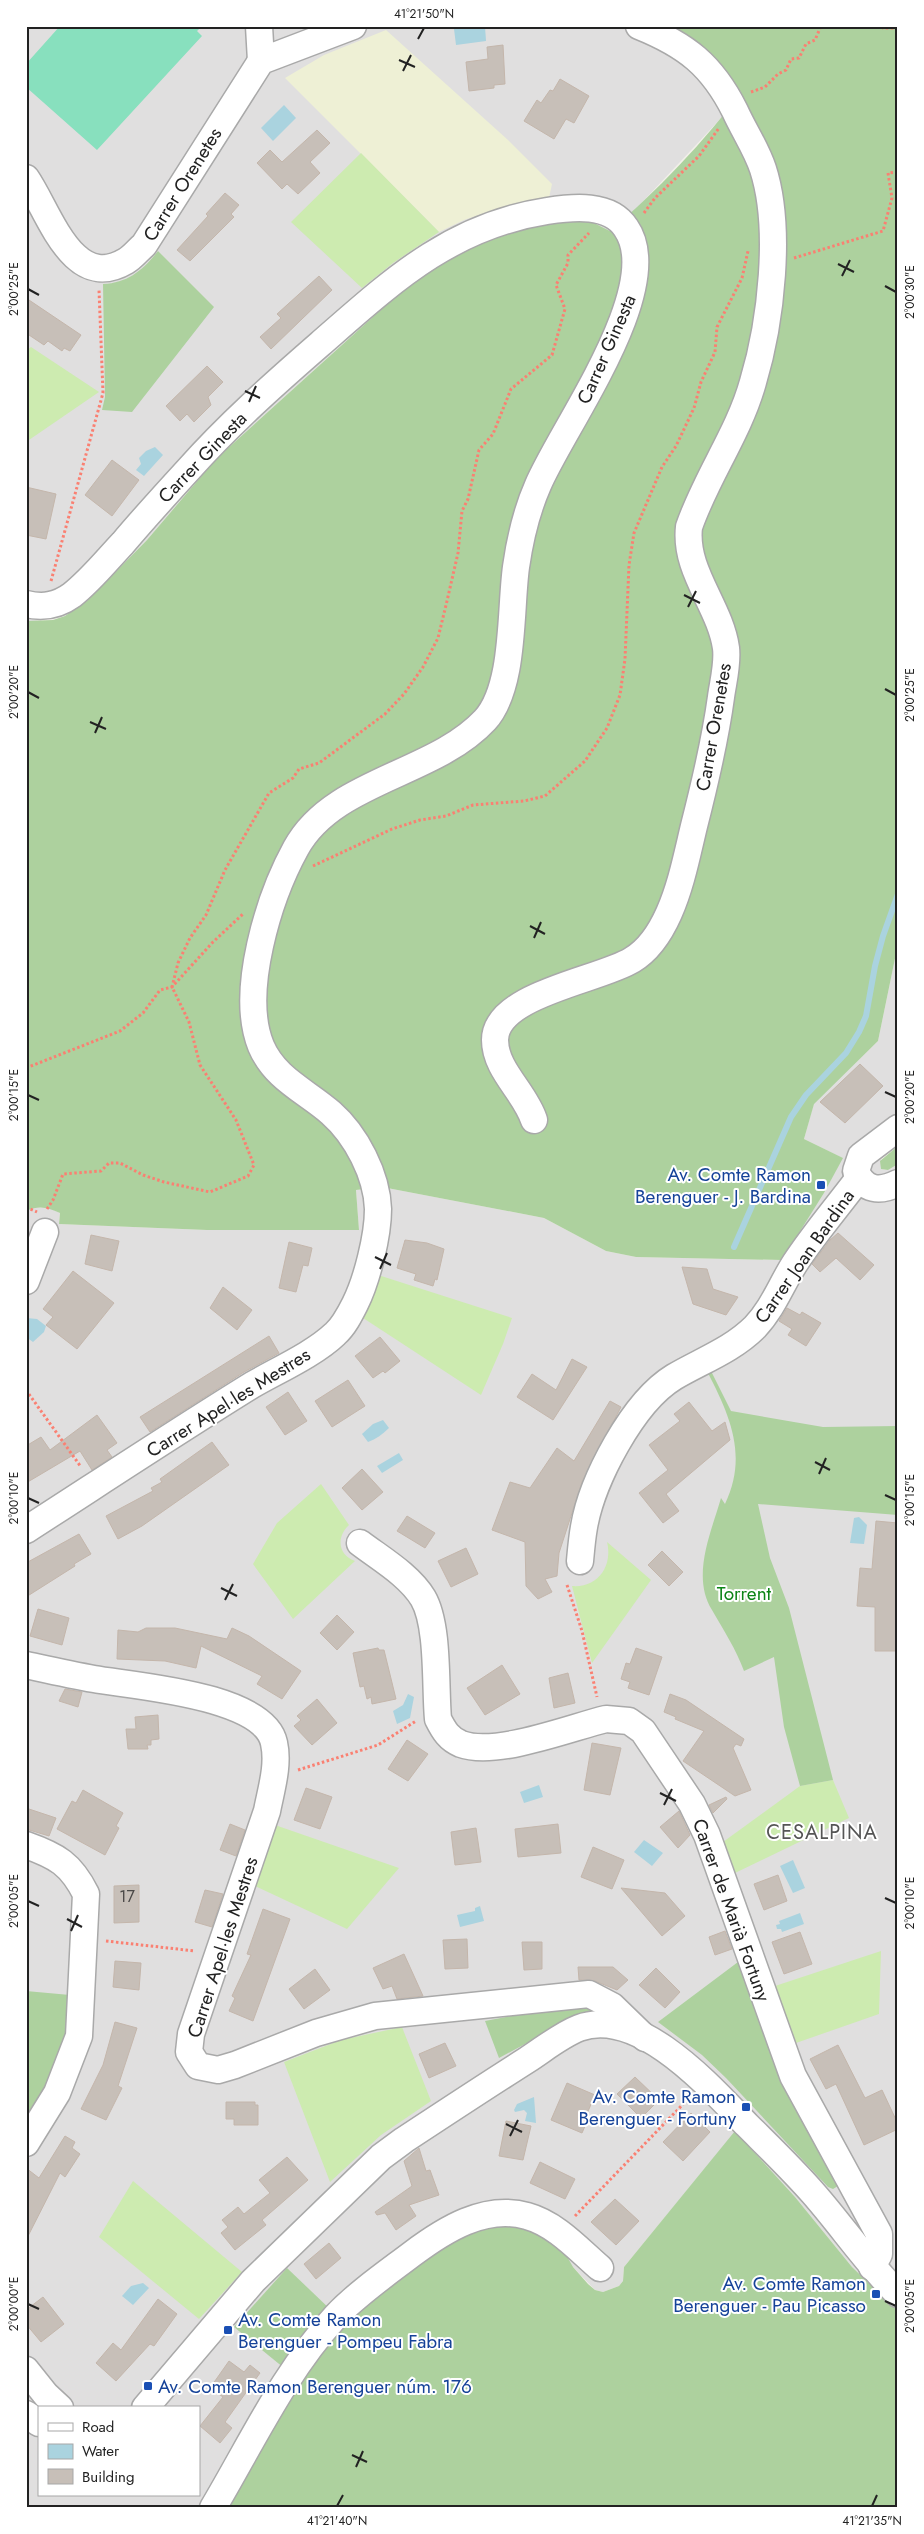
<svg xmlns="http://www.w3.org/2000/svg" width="924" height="2534" font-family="Jost,sans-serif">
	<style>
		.residential { fill: #e0dfdf; fill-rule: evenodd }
		.farmland { fill: #eef0d5 }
		.grass { fill: #cdebb0 }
		.forest { fill: #add19e }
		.pitch { fill: #88e0be }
		.water { fill: #aad3df }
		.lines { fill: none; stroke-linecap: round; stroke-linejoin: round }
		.stream { stroke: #aad3df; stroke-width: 6 }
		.building { fill: #c7bfb8; stroke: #c4b6ab }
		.minor-casing { stroke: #a9a9a9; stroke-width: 29 }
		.path { stroke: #fa8072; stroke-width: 3; stroke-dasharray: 2.5 2.5; stroke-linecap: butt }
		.minor { stroke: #fff; stroke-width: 26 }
		.ticks { fill: none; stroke: #222; stroke-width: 2 }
		.transit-dot { fill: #1a4fb4; stroke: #fff; stroke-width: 2 }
		.labels { text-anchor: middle; stroke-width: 4; stroke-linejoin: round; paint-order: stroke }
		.number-label { font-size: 16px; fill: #4b4948 }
		.street-label { font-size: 19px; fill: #222; stroke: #fff }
		.transit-label { font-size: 19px; fill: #164399; stroke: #fff; text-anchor: end }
		.park-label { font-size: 19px; fill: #0c8416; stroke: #fff }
		.neighbourhood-label { font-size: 20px; letter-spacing: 1px; fill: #555; stroke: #fff }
		.neatline { fill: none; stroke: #222; stroke-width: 2 }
		.ticks-label { font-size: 12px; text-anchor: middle; fill: #222 }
	</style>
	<rect width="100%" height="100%" fill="#f2efe9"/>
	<g class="residential">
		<polygon points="26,26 672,26 696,43 741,92 724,115 634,211 610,231 592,222 395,297 216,459 147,540 88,600 65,616 30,622 26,621"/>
		<path d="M898,944v202l-17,13v10l7,1 10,-6v1147l-46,-44 -57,-70 -60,-65 -111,135 -1,14 -4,5 -16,6 -8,-2 -22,-23 -353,241h-194v-1297l9,-4 17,2 8,4 -1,11 148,6h152l-3,-40 26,-3 162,31 62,33 30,6 145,3 43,-67 18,-35 -38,-19 10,-36 64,-62zM39,2408h160v87h-160z"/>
	</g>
	<polygon class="farmland" points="386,30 508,140 552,184 549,198 488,212 464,220 439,232 285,78 324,55"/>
	<g class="grass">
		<polygon points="361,153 439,232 393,263 362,288 291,222"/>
		<polygon points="31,347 99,392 26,442 26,351"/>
		<polygon points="375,1274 512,1318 503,1344 481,1395 360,1316"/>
		<path d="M321,1484l28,41c-13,12 -11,30 6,36l-62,58 -40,-55 24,-41z"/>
		<path d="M607,1542l44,38 -59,83 -20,-77c26,2 41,-20 35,-44z"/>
		<polygon points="833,1780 849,1818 735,1873 723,1842 800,1786"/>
		<polygon points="275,1825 399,1868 347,1929 255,1886"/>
		<polygon points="881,1951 879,2014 796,2043 775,1986"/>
		<polygon points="402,2027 431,2101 381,2135 330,2182 284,2062 341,2040"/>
		<polygon points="133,2181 242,2272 199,2319 99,2237"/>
	</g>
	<g class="forest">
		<path d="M672,26h226v918l-20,97 -64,63 -10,35 39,19 -19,35 -42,67 -146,-3 -30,-6 -62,-33 -162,-31 -26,3 3,40h-152l-148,-6 1,-11c-13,-6 -21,-8 -34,-2v-590l27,-1 12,-4 23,-16 59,-60 69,-81 179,-162 59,-42 63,-26 44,-10 31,3 18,9c44,-37 97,-92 131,-139l-45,-49z"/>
		<path d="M158,251l56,56 -82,105 -30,-2 3,-13 -2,-113c25,-1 40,-14 55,-33z"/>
		<polygon points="898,1146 898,1164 888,1170 881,1169 880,1161"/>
		<path d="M711,1371l20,40 92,16 75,-1v89l-140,-11 12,54 19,50 44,172 -33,6 -16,-59 -10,-70 -30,14c-8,-22 -20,-40 -32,-61 -21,-34 -1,-77 9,-112l4,6c23,-48 5,-88 -17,-131z"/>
		<polygon points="738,1962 763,2029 838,2186 833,2189 828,2187 726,2078 702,2055 658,2022"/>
		<polygon points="26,1991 70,1995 65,2040 56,2068 26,2123"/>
		<polygon points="568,2005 603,2010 560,2025 499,2058 485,2021"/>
		<polygon points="735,2131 795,2197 852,2267 898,2311 898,2508 220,2508 317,2350 361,2303 459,2236 505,2222 534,2230 565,2253 573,2267 588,2284 595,2290 603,2292 619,2286 623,2281 624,2267"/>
		<polygon points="287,2268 332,2311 284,2368 234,2327"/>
	</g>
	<polygon class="pitch" points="60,26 202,26 197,31 202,36 97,150 26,87 26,64"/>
	<g class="water">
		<polygon points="485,26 486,41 456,45 454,29"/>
		<polygon points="284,105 296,118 273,141 261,128"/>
		<polygon points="155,447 163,455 144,476 136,470 141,464 139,458 146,451"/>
		<polygon points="27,1318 37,1319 46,1326 44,1332 33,1342 26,1337"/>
		<path d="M383,1420l6,8c-6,6 -13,11 -21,14l-6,-8 11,-10z"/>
		<polygon points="399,1453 403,1460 382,1473 377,1466"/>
		<polygon points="859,1517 867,1525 864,1544 850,1543 854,1518"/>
		<polygon points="408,1694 414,1697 410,1718 397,1724 393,1711 403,1705"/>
		<polygon points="539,1785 543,1797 524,1803 520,1792"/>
		<polygon points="644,1840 663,1853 652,1866 634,1852"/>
		<polygon points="793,1860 805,1888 793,1893 780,1866"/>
		<polygon points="480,1906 484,1921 460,1927 457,1915 475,1911 475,1908"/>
		<polygon points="800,1913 804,1924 782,1932 781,1929 777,1929 776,1925 780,1924 779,1921"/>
		<polygon points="534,2097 536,2123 525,2121 527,2113 524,2110 515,2112 514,2110 517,2104"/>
		<polygon points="143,2283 149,2288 133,2305 122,2296 131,2286"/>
	</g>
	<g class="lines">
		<polyline class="stream" points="734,1247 791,1117 806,1095 846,1053 859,1032 866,1016 875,966 883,936 898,894"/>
	</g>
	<g class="building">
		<polygon points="503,45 505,84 494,85 494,88 469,91 466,62 488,59 487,47"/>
		<polygon points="560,79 589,96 574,123 566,119 554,139 524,121 537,100 541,103 550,90 553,91"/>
		<polygon points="317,130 330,143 310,162 320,173 298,194 287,184 282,189 257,163 270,150 282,162"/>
		<polygon points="225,193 239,205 231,214 234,217 190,261 177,250 208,216 206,214"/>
		<polygon points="319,276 332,290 271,349 260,337 281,318 277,314"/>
		<polygon points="26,298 81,335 70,351 64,348 62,351 48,341 44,345 26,333"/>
		<polygon points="207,366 223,382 208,397 211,405 194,422 187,414 180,421 166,406"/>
		<polygon points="112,460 139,480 112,516 85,495"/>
		<polygon points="26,487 56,494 46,539 26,535"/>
		<polygon points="860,1064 883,1086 845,1123 820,1102"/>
		<polygon points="838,1233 874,1265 860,1280 836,1258 820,1272 812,1264 830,1240"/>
		<polygon points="91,1235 119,1241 112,1271 85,1264"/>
		<polygon points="405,1240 427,1243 444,1249 437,1280 435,1279 433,1286 414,1280 416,1274 397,1268"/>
		<polygon points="289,1242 312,1248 308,1266 303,1265 296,1292 279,1288"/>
		<polygon points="682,1267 707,1269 713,1289 738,1297 726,1315 693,1304"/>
		<polygon points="73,1271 114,1303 77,1349 46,1325 53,1317 43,1309"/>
		<polygon points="223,1287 252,1310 237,1330 210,1308"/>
		<polygon points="787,1308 800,1315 802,1312 821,1323 806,1346 788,1335 792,1329 779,1321"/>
		<polygon points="269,1336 279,1353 244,1372 150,1432 140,1417"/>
		<polygon points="380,1337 400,1361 385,1373 383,1371 373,1378 355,1356"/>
		<polygon points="572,1359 587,1367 553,1420 517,1397 532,1374 556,1390"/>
		<polygon points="348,1380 365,1406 332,1427 315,1401"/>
		<polygon points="288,1392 307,1421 285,1435 266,1407"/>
		<polygon points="610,1401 621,1407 582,1482 559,1553 557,1576 545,1579 552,1592 538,1599 526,1586 525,1542 492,1530 510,1482 530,1488 557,1448 574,1461"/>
		<polygon points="689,1402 712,1431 725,1422 730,1440 666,1494 679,1511 663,1523 639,1493 668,1470 649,1445 680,1421 674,1414"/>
		<polygon points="97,1415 117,1443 107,1450 112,1457 92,1470 80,1451 26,1483 26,1446 41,1437 50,1450"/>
		<polygon points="212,1442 229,1465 142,1526 118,1539 106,1516 153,1491 151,1488 162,1482 160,1479"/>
		<polygon points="362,1469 383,1492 362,1510 342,1488"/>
		<polygon points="407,1516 435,1533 425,1548 397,1531"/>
		<polygon points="876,1521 898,1523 898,1651 875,1651 875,1607 857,1606 860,1568 872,1569"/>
		<polygon points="79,1534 91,1554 74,1564 75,1566 26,1597 26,1563"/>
		<polygon points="466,1548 478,1574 451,1587 438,1561"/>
		<polygon points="662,1551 683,1572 669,1586 648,1565"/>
		<polygon points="38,1609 69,1618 62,1645 30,1636"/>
		<polygon points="337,1615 354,1632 337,1650 320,1633"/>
		<polygon points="146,1628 175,1628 227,1639 232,1628 249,1636 301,1671 282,1699 257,1684 262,1676 201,1646 196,1668 165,1661 117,1659 118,1630 138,1632"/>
		<polygon points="378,1648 379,1650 384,1650 396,1699 372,1704 371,1697 367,1699 364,1686 360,1687 353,1653"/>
		<polygon points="636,1648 662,1657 649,1695 628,1688 630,1682 621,1679 626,1663 630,1664"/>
		<polygon points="502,1665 520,1694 485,1715 467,1688"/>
		<polygon points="568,1673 575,1703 554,1708 549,1678"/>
		<polygon points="65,1689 82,1692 78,1707 59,1701"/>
		<polygon points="670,1694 686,1700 744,1739 741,1746 736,1744 733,1748 751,1790 735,1796 683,1761 704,1731 675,1719 676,1717 664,1712"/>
		<polygon points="317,1699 337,1723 312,1745 294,1726 301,1720 297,1716"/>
		<polygon points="158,1715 159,1739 151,1740 151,1745 147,1745 148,1749 128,1749 126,1729 136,1729 135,1717"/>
		<polygon points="407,1740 428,1754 408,1781 388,1769"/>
		<polygon points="592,1743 621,1748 610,1795 584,1790"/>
		<polygon points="306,1788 332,1797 320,1829 294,1820"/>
		<polygon points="83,1790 123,1813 116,1826 119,1828 105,1855 57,1829 72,1801 76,1803"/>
		<polygon points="726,1797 727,1799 713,1813 709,1805"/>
		<polygon points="26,1808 56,1818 49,1836 26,1829"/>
		<polygon points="679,1811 690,1835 678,1848 660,1827"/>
		<polygon points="230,1824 245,1830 236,1856 220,1850"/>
		<polygon points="558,1824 561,1853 518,1857 515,1829"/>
		<polygon points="476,1828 481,1862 455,1865 451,1832"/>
		<polygon points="593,1847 624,1860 612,1889 581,1877"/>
		<polygon points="778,1875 787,1901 764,1910 754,1884"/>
		<polygon points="139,1885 139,1922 114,1923 114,1886"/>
		<polygon points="621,1888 665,1893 685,1916 662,1936"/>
		<polygon points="205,1890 223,1894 212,1927 195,1922"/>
		<polygon points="263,1909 290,1919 253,2021 229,2011 235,1998 232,1996 251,1955 247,1954"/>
		<polygon points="725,1931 732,1949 715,1955 709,1937"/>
		<polygon points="800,1932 812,1964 784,1974 772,1942"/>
		<polygon points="467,1939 468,1968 445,1969 443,1940"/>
		<polygon points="522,1942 542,1942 542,1969 524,1970"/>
		<polygon points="404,1954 414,1976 423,1996 397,1999 392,1986 383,1989 373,1968"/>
		<polygon points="115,1961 141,1963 139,1990 113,1987"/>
		<polygon points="578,1967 613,1967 628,1980 617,1990 595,1981 579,1980"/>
		<polygon points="656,1968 680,1992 665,2008 639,1985"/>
		<polygon points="315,1969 330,1990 304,2009 289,1989"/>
		<polygon points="115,2022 137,2028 118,2086 122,2088 106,2120 81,2109 103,2065"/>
		<polygon points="445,2043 456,2066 429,2078 419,2054"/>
		<polygon points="838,2045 865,2098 882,2090 898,2124 898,2129 864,2145 836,2084 826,2089 810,2059"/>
		<polygon points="635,2077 659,2100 641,2118 617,2094"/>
		<polygon points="567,2083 595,2095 586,2116 589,2117 582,2133 551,2120"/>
		<polygon points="226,2102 255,2102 255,2105 258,2105 258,2125 234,2125 234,2119 226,2119"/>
		<polygon points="691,2113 710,2132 683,2161 663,2142"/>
		<polygon points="506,2121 531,2126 523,2160 499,2156"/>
		<polygon points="65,2136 75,2142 72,2148 80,2154 65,2177 60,2173 26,2240 26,2168 39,2178"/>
		<polygon points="419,2148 426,2171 430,2170 439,2195 409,2205 416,2216 396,2230 385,2213 377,2215 375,2212 412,2186 404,2161"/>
		<polygon points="287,2157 308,2180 262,2220 266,2225 235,2250 221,2233 228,2227 222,2220 238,2207 244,2214 270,2193 259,2180"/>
		<polygon points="540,2162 575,2179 565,2199 530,2183"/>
		<polygon points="615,2199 639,2221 616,2245 591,2222"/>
		<polygon points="329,2243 341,2258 316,2279 304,2264"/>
		<polygon points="43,2297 64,2324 41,2342 26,2324 26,2310"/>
		<polygon points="158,2299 177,2314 154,2346 150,2344 116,2381 96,2363 113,2343 121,2350"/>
		<polygon points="229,2361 244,2372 250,2365 260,2373 225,2422 232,2428 220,2443 200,2426 223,2397 210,2388"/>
	</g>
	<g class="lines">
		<g class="minor-casing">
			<g id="minor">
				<polyline points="259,26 261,61"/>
				<path d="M26,178c23,33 46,115 100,83 7,-4 12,-11 18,-16l117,-184 92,-35"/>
				<path d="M26,604c17,4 31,2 46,-9 19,-15 34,-34 51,-52 21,-25 43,-49 65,-73 40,-45 86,-86 132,-126 71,-62 130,-118 227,-133 26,-4 63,-8 79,17 41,59 -64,200 -88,257 -11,25 -18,54 -22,82 -6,43 -1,120 -31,153 -51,55 -152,60 -189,128 -27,49 -57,144 -35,198 14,33 45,45 70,67 25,22 46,62 47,96 0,27 -11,71 -23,95 -5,10 -11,22 -20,30 -21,20 -57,36 -83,51 -76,47 -150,96 -226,145"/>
				<path d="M534,1120c-9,-28 -39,-50 -39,-80 0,-46 105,-60 137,-80 17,-10 29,-29 37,-47 12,-27 18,-58 25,-87 11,-43 21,-85 27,-129 2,-15 7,-33 5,-49 -6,-42 -42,-77 -37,-121 17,-50 50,-94 64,-145 18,-60 29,-154 10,-213 -7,-21 -19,-38 -28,-58 -23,-46 -49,-66 -96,-85"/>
				<path d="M898,1128l-37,28 -5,15c8,20 24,21 42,12"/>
				<polyline points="26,1281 45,1232"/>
				<path d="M360,1543c21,16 49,32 63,55 16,27 12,89 15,121 6,12 11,20 23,25 35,13 108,-16 145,-25l23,2 14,10 49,73 15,31 86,241 86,158v20l-7,13"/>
				<path d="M580,1561c1,-11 2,-23 4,-34 8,-47 49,-125 90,-150 27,-16 58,-27 81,-50 18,-19 26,-42 40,-64 19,-29 43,-57 64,-85"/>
				<path d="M26,1665c23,5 45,10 68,14 40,7 170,16 180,64 5,22 -3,47 -7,68l-76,223 -2,18 9,14 20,4 17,-5 81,-32 59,-17 214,-22 23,12 33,32"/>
				<path d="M26,1845c31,11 45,19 60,49l-7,142 -22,57 -31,50"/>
				<polyline points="26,2370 46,2395 60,2408"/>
				<path d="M145,2408l108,-127 128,-124 23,-17c41,-27 82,-54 123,-80 17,-11 34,-25 52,-32 60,-22 131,59 168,97 22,22 45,44 66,68 29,33 53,69 85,101"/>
				<polyline points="26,2414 39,2423"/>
				<path d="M213,2508c38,-64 72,-137 123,-192 22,-23 51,-43 76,-62 32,-24 73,-50 115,-38 29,8 51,33 73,52"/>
			</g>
		</g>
		<g class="path">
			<polyline points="882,26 883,28 898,28"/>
			<polyline points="751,92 765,87 778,74 786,70 791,59 799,58 806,44 815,40 821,26"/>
			<polyline points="644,213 655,198 699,156 719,128"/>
			<polyline points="794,258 883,231 892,198 888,173 898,172"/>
			<polyline points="51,581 103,393 99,290"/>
			<polyline points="313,866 392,829 420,820 446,816 473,805 524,801 545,796 585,761 607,728 620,695 625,659 629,565 634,533 662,467 676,446 694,408 701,382 715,352 717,327 742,278 748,251"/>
			<polyline points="26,1068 120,1031 143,1013 160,990 172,987 213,942 244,913"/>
			<polyline points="26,1207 37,1212"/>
			<polyline points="47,1209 53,1200 63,1174 101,1171 109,1163 120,1163 143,1175 164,1182 210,1192 248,1176 254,1165 236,1120 200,1065 189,1022 172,987 178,963 190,938 206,915 225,870 269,793 293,778 299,769 319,763 385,714 404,694 423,667 438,638 447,601 458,553 462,511 468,499 479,450 493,434 511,389 552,355 565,309 556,285 568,263 568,255 589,233"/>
			<polyline points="26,1390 81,1467"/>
			<polyline points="567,1585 582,1631 597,1697"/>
			<polyline points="298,1770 378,1745 416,1721"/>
			<polyline points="106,1941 195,1951"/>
			<polyline points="575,2216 689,2098"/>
		</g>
		<use href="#minor" class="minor"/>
	</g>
	<path class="ticks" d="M418,39l6,-11M399,60l16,7M403,71l8,-16M838,264l16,8M842,276l8,-16M885,286l11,6M28,289l11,6M245,391l15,7M249,402l7,-16M684,595l16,8M688,607l8,-16M885,689l11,6M28,692l11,6M90,722l16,7M95,733l7,-16M530,926l15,8M534,938l7,-16M885,1092l11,5M28,1095l11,5M375,1257l16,8M380,1269l7,-16M815,1462l15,8M819,1474l7,-16M885,1495l11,5M28,1498l11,5M221,1588l16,8M225,1600l8,-16M660,1793l16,8M664,1805l8,-16M885,1898l11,5M28,1901l11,5M67,1919l15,8M71,1931l7,-16M506,2124l16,8M510,2136l8,-16M885,2301l11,5M28,2304l11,5M352,2455l15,7M356,2467l7,-16M337,2506l6,-11M872,2506l5,-11"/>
	<g class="transit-dot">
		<rect x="816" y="1180" width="10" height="10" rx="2.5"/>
		<rect x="741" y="2102" width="10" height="10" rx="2.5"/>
		<rect x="871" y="2289" width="10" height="10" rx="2.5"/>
		<rect x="223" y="2325" width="10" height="10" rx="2.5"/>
		<rect x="143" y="2381" width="10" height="10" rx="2.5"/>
	</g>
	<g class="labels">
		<g class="number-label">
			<text x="127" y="1902">17</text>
		</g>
		<g class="street-label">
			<text transform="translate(182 184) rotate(-58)" y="7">Carrer Orenetes</text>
			<text transform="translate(606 349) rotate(-66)" y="7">Carrer Ginesta</text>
			<text transform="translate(202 457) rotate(-46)" y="7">Carrer Ginesta</text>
			<text transform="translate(713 727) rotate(-80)" y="7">Carrer Orenetes</text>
			<text transform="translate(804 1256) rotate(-55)" y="7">Carrer Joan Bardina</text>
			<text transform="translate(228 1402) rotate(-32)" y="7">Carrer Apel·les Mestres</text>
			<text transform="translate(732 1910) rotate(70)" y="7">Carrer de Marià Fortuny</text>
			<text transform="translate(222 1947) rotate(-72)" y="7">Carrer Apel·les Mestres</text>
		</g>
		<g class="transit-label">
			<text x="811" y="1181">Av. Comte Ramon<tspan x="811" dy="22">Berenguer - J. Bardina</tspan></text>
			<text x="736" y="2103">Av. Comte Ramon<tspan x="736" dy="22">Berenguer - Fortuny</tspan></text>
			<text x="866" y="2290">Av. Comte Ramon<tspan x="866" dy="22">Berenguer - Pau Picasso</tspan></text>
			<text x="238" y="2326" text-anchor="start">Av. Comte Ramon<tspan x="238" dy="22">Berenguer - Pompeu Fabra</tspan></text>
			<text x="158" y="2393" text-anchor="start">Av. Comte Ramon Berenguer núm. 176</text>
		</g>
		<g class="park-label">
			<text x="744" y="1600">Torrent</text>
		</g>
		<g class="neighbourhood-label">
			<text x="822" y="1839">CESALPINA</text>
		</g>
	</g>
	<rect width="924" height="2534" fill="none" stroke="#ffffff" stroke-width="55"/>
	<rect x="38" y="2406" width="162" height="90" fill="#ffffff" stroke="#a7a7a7"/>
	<rect x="48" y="2423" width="25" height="8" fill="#ffffff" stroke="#a7a7a7"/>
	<text x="82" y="2432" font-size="15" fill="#222222">Road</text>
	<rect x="48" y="2444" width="25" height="15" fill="#aad3df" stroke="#a7a7a7"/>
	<text x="82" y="2456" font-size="15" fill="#222222">Water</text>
	<rect x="48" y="2469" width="25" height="15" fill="#c7bfb8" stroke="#a7a7a7"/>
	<text x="82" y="2482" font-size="15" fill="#222222">Building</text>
	<rect x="28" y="28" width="868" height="2478" class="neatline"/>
	<g class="ticks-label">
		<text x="424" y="18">41°21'50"N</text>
		<text transform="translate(14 289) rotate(-90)" y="4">2°00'25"E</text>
		<text transform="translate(910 292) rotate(-90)" y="4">2°00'30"E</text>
		<text transform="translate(14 692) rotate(-90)" y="4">2°00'20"E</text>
		<text transform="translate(910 695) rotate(-90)" y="4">2°00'25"E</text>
		<text transform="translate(14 1095) rotate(-90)" y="4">2°00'15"E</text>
		<text transform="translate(910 1097) rotate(-90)" y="4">2°00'20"E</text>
		<text transform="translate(14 1498) rotate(-90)" y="4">2°00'10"E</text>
		<text transform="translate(910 1500) rotate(-90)" y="4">2°00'15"E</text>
		<text transform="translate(14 1901) rotate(-90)" y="4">2°00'05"E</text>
		<text transform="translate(910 1903) rotate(-90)" y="4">2°00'10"E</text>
		<text transform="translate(14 2304) rotate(-90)" y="4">2°00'00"E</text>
		<text transform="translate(910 2306) rotate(-90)" y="4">2°00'05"E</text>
		<text x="337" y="2525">41°21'40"N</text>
		<text x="872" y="2525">41°21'35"N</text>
	</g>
</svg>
